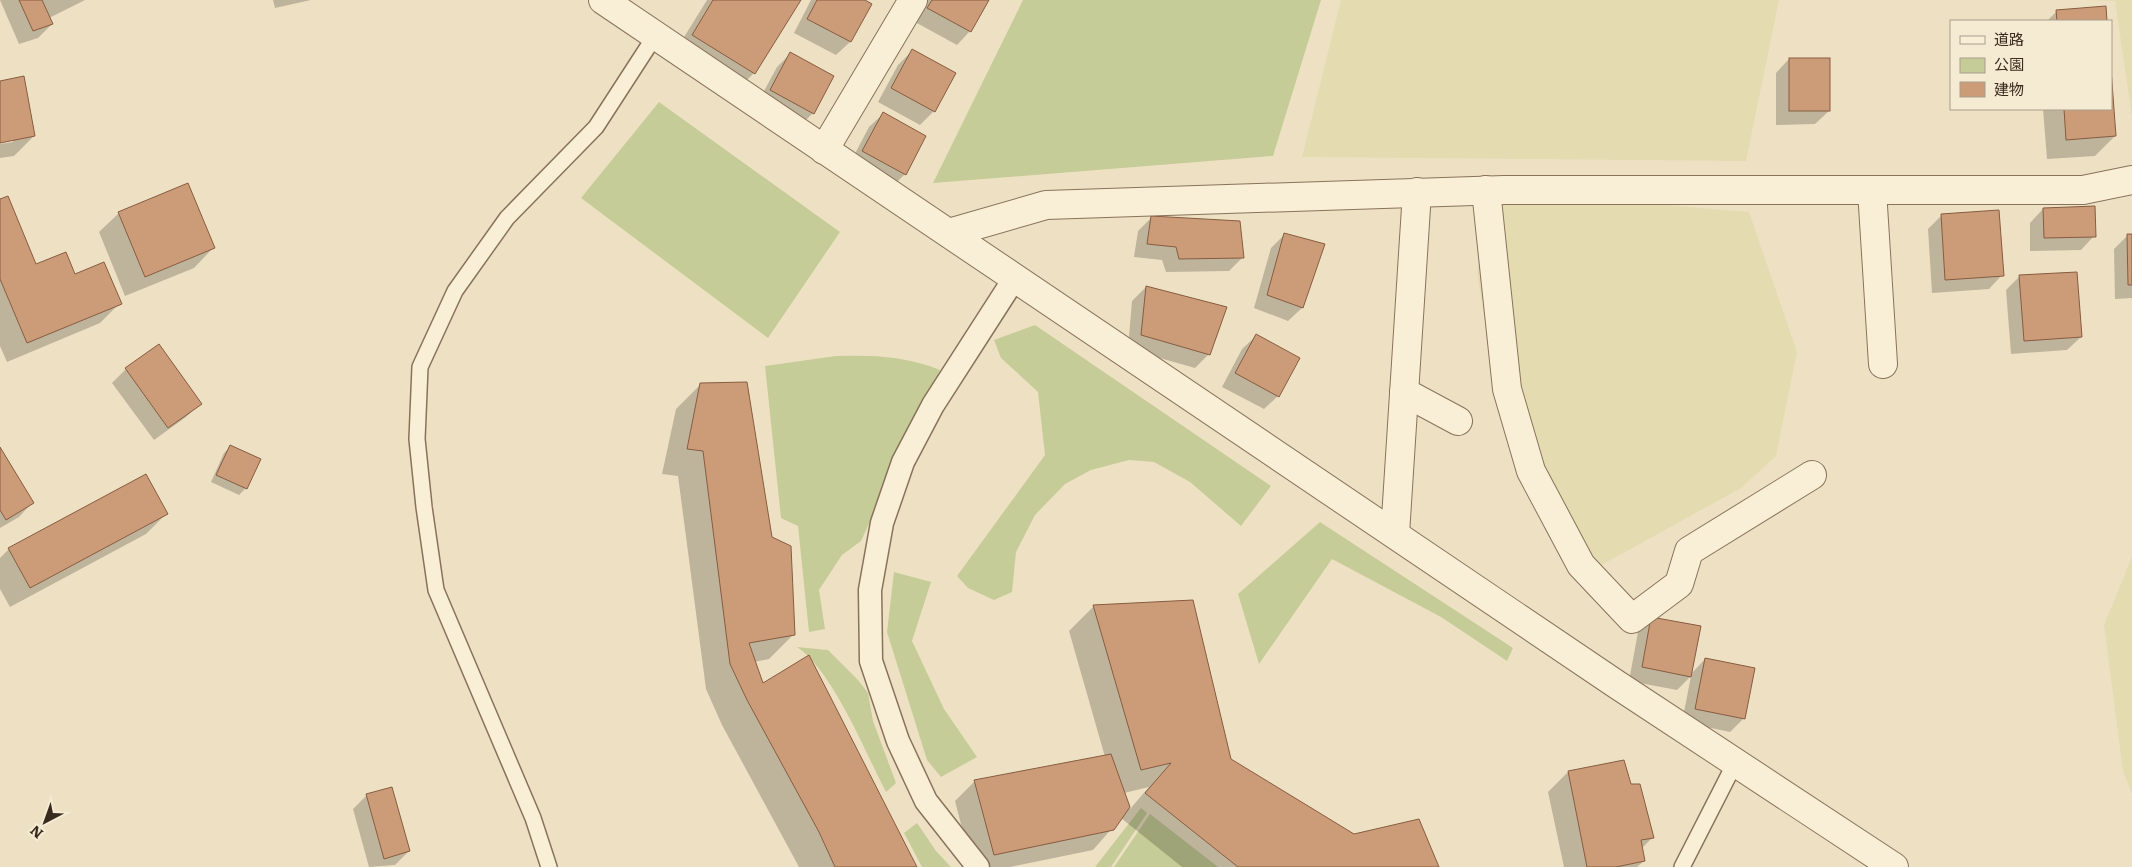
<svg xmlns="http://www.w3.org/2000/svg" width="2132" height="867" font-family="Literata,'Noto Sans JP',serif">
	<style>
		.farmland { fill: #e4dbb1 }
		.green { fill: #c6cc97 }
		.shadow { fill: #0003; fill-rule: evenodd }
		.building { fill: #cc9c79; stroke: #875c40 }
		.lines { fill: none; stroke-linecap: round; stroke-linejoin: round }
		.service-casing { stroke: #88735a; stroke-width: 18 }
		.pedestrian-casing { stroke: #88735a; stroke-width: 25 }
		.minor-casing { stroke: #88735a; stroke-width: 30 }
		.service { stroke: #f9eed6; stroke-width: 15 }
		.pedestrian { stroke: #f9eed6; stroke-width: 22 }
		.minor { stroke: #f9eed6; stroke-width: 28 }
	</style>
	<rect width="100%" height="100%" fill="#eee1c3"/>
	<g class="farmland">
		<polygon points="1341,0 1779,0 1746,161 1302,157"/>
		<polygon points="2086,0 2132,0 2132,117 2115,1"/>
		<polygon points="1491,190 1749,212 1797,352 1776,456 1741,488 1598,567 1497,393 1477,273"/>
		<polygon points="2132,557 2132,794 2123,771 2104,625"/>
	</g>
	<g class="green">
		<polygon points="1023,0 1321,0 1273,156 933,183"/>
		<polygon points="659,102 840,232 768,338 581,198"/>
		<polygon points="1035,325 1271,486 1241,526 1190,482 1154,462 1129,460 1091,470 1065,484 1035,515 1016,552 1012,592 994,600 968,588 957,576 1045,455 1038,392 1001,358 994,340"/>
		<path d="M836,356c37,-1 70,0 104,14l-79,171 -19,14 -23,35 6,39 -16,3 -11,-106 -17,-8 -16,-152z"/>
		<polygon points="1320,522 1513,648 1507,661 1441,617 1332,559 1259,664 1238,594"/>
		<polygon points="894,572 931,582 912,641 944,709 977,757 941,777 927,760 887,632"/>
		<path d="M797,647l31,3 30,30 10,13 5,28 23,62 -10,9c-21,-40 -53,-121 -89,-145z"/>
		<polygon points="1141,808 1147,813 1111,867 1095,867"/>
		<polygon points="1150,814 1218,867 1114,867"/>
		<polygon points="917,823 936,851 951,867 922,867 904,833"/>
	</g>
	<g class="shadow">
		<polygon points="0,0 85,0 49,18 52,24 38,38 19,44"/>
		<polygon points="273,0 311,0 275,8"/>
		<polygon points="707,0 799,0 754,73 734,93 673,55"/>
		<polygon points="811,0 862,0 870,4 850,42 836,55 794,33"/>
		<polygon points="926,0 987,0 970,31 957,45 915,22"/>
		<polygon points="2105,8 2106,21 2047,21 2057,11"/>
		<polygon points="912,51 934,111 920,125 878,102 898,65"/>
		<polygon points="791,53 813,113 799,127 757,104 777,67"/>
		<polygon points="1789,59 1829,111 1815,124 1776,125 1776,73"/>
		<polygon points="0,82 34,136 14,156 0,158 0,144 13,142 13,139 0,142"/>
		<polygon points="2111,85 2115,136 2095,156 2047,159 2043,109 2111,109"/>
		<polygon points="883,114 905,174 891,188 849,165 869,127"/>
		<polygon points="0,201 36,266 75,275 120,303 100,323 7,362 0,346"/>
		<polygon points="2043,209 2094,236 2081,250 2030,251 2030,223"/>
		<polygon points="119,213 213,248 194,268 125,296 99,232"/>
		<polygon points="1942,215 2002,275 1989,289 1932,293 1928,229"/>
		<polygon points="1152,217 1243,257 1229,271 1166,272 1162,260 1134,257 1138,231"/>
		<polygon points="1284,235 1302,308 1288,321 1254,308 1271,248"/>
		<polygon points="2128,235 2132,235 2132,298 2115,299 2114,249"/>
		<polygon points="2020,276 2081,337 2067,350 2011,354 2006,290"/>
		<polygon points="1146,287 1209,354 1195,368 1128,349 1132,301"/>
		<polygon points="1256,336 1278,396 1264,409 1222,387 1242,349"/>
		<polygon points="126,369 200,404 186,417 154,440 112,383"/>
		<polygon points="701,384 771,538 794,634 769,659 754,662 763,685 915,867 799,867 722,725 706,689 678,476 662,474 676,409"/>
		<polygon points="230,447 246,488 239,495 211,482 224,453"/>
		<polygon points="0,449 32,503 19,517 0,528"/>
		<polygon points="166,514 146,534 10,607 0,589 0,558 9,549"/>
		<path d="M1094,606l136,154 124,75 84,32h-256l-61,-49 -28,32 -83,17h-38l-17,-66 20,-20 130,-24 -36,-126zM1149,787l-19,22 -6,-16z"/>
		<polygon points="1652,618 1691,674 1705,659 1744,718 1730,732 1682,722 1691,676 1677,690 1629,681 1638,632"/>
		<polygon points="1568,772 1630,785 1653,837 1641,849 1644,861 1637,867 1564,867 1548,792"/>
		<polygon points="367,795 409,851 395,865 369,867 353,809"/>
	</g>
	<g class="building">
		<polygon points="19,0 42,0 53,24 33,31"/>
		<polygon points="713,0 801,0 755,74 692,35"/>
		<polygon points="817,0 865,0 872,4 851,42 807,19"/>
		<polygon points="932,0 989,0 971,32 927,8"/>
		<polygon points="2106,6 2107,21 2057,21 2056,10"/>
		<polygon points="912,49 956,73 935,112 891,88"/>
		<polygon points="790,52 834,76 814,114 770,90"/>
		<rect x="1789" y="58" width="41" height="53"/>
		<polygon points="2111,69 2116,136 2066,140 2064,109 2111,109"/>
		<polygon points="24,76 35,136 0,143 0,81"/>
		<polygon points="883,112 926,136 906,175 862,151"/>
		<polygon points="188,183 215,248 145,277 118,212"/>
		<polygon points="8,196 36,264 66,252 75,274 104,262 122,304 27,343 0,279 0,199"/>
		<polygon points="2095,206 2096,237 2044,238 2043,208"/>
		<polygon points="1999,210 2004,276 1945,280 1941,214"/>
		<polygon points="1151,216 1240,221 1244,258 1179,259 1176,247 1147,244"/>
		<polygon points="1284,233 1325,244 1303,308 1267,295"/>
		<polygon points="2127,234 2132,234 2132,285 2128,285"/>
		<polygon points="2077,272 2082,337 2024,341 2019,275"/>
		<polygon points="1146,286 1227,307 1210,355 1141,335"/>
		<polygon points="1256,334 1300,358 1279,397 1235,373"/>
		<polygon points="159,344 202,404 168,428 125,368"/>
		<polygon points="747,382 772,537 791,546 795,635 749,643 763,683 809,655 917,867 835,867 819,832 747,700 730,664 703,451 687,449 700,383"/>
		<polygon points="230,445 261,459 247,489 216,475"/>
		<polygon points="0,447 34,503 6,520 0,510"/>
		<polygon points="146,474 168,514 30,588 8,548"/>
		<polygon points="1193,600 1231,759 1354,834 1419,819 1439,867 1238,867 1145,793 1171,763 1141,770 1093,605"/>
		<polygon points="1651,617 1701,626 1691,677 1642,667"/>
		<polygon points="1705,658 1755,668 1745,719 1695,709"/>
		<polygon points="1111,754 1130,807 1114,830 994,855 974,780"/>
		<polygon points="1624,760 1631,784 1640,784 1654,838 1641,840 1645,861 1616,867 1587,867 1568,771"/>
		<polygon points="392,787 410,851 384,859 366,794"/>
	</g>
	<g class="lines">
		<g class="service-casing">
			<g id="service">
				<polyline points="549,867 533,818 436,590 424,507 417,439 420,367 455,291 507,218 596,127 655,36"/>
				<polyline points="1682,867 1735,763"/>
			</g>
		</g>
		<g class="pedestrian-casing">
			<polyline id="pedestrian" points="978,867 926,801 898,741 871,661 870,590 882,523 903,462 933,405 1014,279"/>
		</g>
		<g class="minor-casing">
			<g id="minor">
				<polyline points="603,0 1616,684 1894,867"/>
				<polyline points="824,150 913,0"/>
				<polyline points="1486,190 1507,389 1531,471 1581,565 1632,619 1679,584 1689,551 1812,475"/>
				<polyline points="1872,190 1883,364"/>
				<polyline points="949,233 1046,205 1504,190 2083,190 2132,180"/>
				<polyline points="1404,392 1458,421"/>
				<polyline points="1395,534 1417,192"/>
			</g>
		</g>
		<use href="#service" class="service"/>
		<use href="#pedestrian" class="pedestrian"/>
		<use href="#minor" class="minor"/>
	</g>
	<rect x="1950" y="20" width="162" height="90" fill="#f5ebd3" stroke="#a99e8b"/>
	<rect x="1960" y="36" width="25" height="8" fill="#f9eed6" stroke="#a99e8b"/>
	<text x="1994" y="45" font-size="15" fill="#382b1e">道路</text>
	<rect x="1960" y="58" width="25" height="15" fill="#c6cc97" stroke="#a99e8b"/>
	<text x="1994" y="70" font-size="15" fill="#382b1e">公園</text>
	<rect x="1960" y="82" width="25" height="15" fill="#cc9c79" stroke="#a99e8b"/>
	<text x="1994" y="95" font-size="15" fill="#382b1e">建物</text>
	<g transform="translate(45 822) rotate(221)" stroke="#f5ebd3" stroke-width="4" paint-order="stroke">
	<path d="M0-4L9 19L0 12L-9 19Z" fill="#382b1e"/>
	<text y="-8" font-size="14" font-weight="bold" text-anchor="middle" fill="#382b1e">N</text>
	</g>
</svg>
